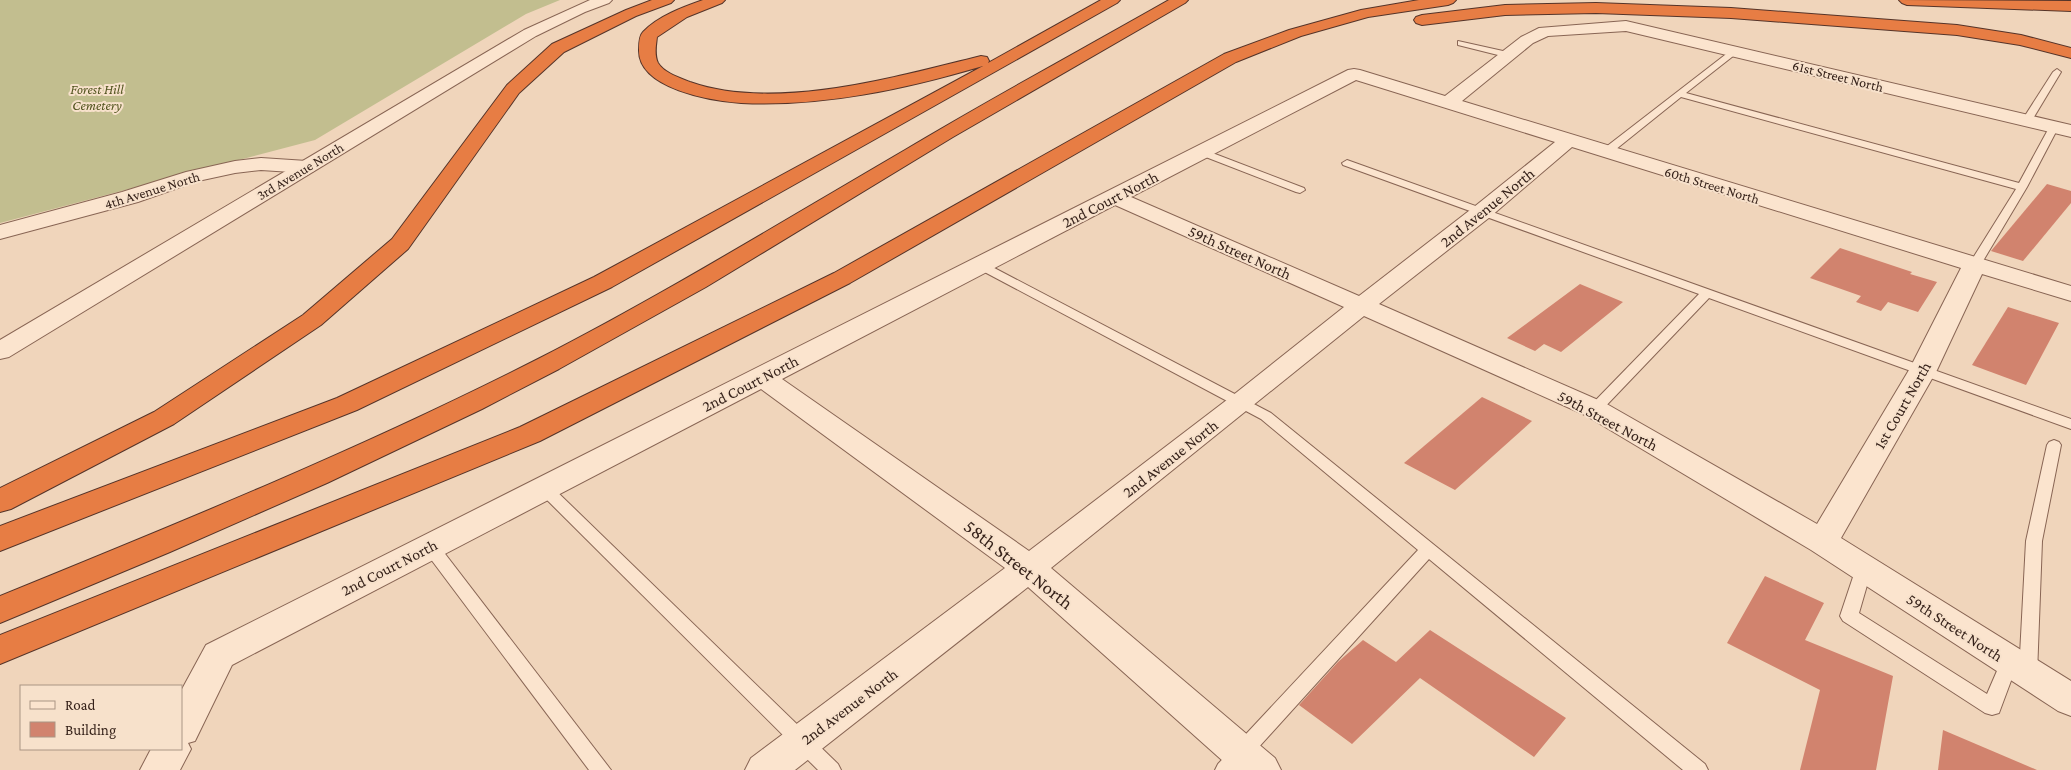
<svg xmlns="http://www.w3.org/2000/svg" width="2071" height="770" font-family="'Crimson Pro',serif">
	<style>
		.cemetery { fill: #c2be8f }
		.building { fill: #d1836e }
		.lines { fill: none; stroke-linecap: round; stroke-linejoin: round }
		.service-casing { stroke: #886554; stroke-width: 2 }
		.minor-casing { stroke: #886554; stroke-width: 2 }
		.tertiary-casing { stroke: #886554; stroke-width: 2 }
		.motorway-casing { stroke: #553429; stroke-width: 2 }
		.service { fill: #fbe4ce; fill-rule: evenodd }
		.minor { fill: #fbe4ce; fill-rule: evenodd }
		.tertiary { fill: #fbe4ce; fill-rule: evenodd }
		.motorway { fill: #e77d44; fill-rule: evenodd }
		.labels { text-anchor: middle; stroke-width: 4; stroke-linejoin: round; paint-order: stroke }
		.far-street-label { font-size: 14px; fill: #36221a; stroke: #f7e1cb }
		.far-park-label { font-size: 14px; font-style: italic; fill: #52541f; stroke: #f7e1cb }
		.street-label { font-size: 16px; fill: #36221a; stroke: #f7e1cb }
		.near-street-label { font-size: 19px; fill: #36221a; stroke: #f7e1cb }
	</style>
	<rect width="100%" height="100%" fill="#f0d5bb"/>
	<polygon class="cemetery" points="0,0 560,0 526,14 315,140 0,223"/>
	<g class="building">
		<polygon points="2047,184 2071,191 2071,203 2023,261 1991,251"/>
		<polygon points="1840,248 1912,272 1910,274 1937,282 1918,312 1888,302 1881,311 1856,302 1861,296 1810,278"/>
		<polygon points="1580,284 1623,302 1561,352 1544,344 1535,351 1507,338"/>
		<polygon points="2008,307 2059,323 2026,385 1972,365"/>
		<polygon points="1482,397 1532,421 1455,490 1404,463"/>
		<polygon points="1765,576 1824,603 1805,640 1893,676 1876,770 1800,770 1820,690 1727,643"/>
		<polygon points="1430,630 1566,718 1534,757 1420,678 1352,744 1299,705 1338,662 1363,640 1396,662"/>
		<polygon points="1943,730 2037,770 1938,770"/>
	</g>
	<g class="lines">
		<g class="service-casing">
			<g id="service">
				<polygon points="1458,41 1512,53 1513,55 1506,57 1458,45"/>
				<polygon points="1734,48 1738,51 1737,53 1686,93 2019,183 2050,126 2053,125 2058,128 2027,187 1980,266 1974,270 1968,266 2016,189 1681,97 1610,154 1602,154 1602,150"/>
				<polygon points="2057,69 2061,72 2031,122 2029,124 2023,124 2021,122 2053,72"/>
				<polygon points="1202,149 1304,188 1305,190 1300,193 1296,192 1198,154 1197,152"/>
				<polygon points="1347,160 2071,419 2071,429 1709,298 1600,412 1590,412 1588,409 1590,406 1699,294 1343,165 1342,163"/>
				<polygon points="981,261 1271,413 1705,764 1708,770 1683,770 1429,559 1238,770 1215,770 1218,764 1418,550 1261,419 977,268 975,265 977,262"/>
				<polygon points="2054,440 2059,442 2061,445 2042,541 2037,674 2035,679 2028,681 2021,679 2019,674 2026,541 2047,445 2049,442"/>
				<polygon points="544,483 549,484 838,764 841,770 818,770 539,492 536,488 539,484"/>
				<polygon points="430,540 436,542 611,770 589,770 424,550 422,546 424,542"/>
				<polygon points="1864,562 1870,564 1872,568 1859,613 1987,694 2003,657 2009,655 2015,657 2018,662 1999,713 1992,715 1985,713 1843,621 1840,616 1856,568 1858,564"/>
			</g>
		</g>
		<g class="minor-casing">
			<g id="minor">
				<path d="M1626,21l445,104v12l-445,-106 -78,5 -15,7 -71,58 609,185v15l-89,-27 -45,96 -96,168 230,143v35l-13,-5 -247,-161 -226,-135 -221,-99 -313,252 224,190 6,12h-48l-205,-183 -233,183h-50l6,-12 254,-190 -244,-179 -529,276 -37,76 -7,2 3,6 -11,21h-40l11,-21h30v-58l25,-46 1142,-575 6,-1 6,1 85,26 76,-59 18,-9zM1356,80l199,62 -81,65 -115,89 -228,-99zM1572,147l389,121 -52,102 -92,154 -212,-121 -226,-99 111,-87zM1115,205l229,102 -112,89 -203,155 -247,-172z"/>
				<polygon points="261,158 307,161 314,163 317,167 314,171 307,173 261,170 235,173 198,181 138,202 0,239 0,225 122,192 186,172 235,161"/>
			</g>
		</g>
		<g class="tertiary-casing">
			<polygon id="tertiary" points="590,0 612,0 609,3 585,12 536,36 9,357 0,359 0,340 524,30"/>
		</g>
		<g class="motorway-casing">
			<g id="motorway">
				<polygon points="652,0 674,0 671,3 636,16 564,52 519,93 408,249 321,325 174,424 11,509 0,512 0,488 154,412 303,315 392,239 507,85 552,44 626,10"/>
				<path d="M703,0h22l-3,3 -35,14 -30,20c-1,8 -3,18 1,26 6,10 22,15 32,19 85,30 206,-5 291,-26l6,1 2,4 -1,2 113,-63h19l-3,3 -505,284 -255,123 -357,141v-25l337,-128 257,-121 389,-211c-78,23 -160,41 -242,37 -29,-2 -103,-14 -102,-53 0,-6 0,-14 4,-18 15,-16 40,-25 60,-32z"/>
				<path d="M1169,0h19l-3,3 -232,134 -247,150 -147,82 -77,40 -155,74 -157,69 -170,71v-27c182,-74 363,-148 538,-237 125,-64 245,-138 367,-209 87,-52 176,-100 264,-150z"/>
				<polygon points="1419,0 1456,0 1453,3 1448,5 1368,17 1301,36 1236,62 850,283 540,441 0,664 0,635 520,427 834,273 1224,54 1289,30 1361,10"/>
				<polygon points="1899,0 2071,1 2071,11 1907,5 1902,3"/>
				<polygon points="1596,3 1731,8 1957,25 2021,35 2071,48 2071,58 2020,45 1957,35 1731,18 1596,13 1505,15 1422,25 1416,23 1414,20 1416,17 1422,15 1505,5"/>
			</g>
		</g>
		<use href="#service" class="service"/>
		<use href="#minor" class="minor"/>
		<use href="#tertiary" class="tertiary"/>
		<use href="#motorway" class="motorway"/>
	</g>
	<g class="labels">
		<g class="far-street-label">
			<text transform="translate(1838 76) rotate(14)" y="5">61st Street North</text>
			<text transform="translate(300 171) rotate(-31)" y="5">3rd Avenue North</text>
			<text transform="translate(1712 185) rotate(17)" y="5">60th Street North</text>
			<text transform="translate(152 190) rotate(-17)" y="5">4th Avenue North</text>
		</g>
		<g class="far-park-label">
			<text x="97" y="94">Forest Hill<tspan x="97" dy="16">Cemetery</tspan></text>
		</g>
		<g class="street-label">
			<text transform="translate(1110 199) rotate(-27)" y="6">2nd Court North</text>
			<text transform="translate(1487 207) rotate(-39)" y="6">2nd Avenue North</text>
			<text transform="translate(1240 252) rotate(24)" y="6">59th Street North</text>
			<text transform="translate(750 383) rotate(-27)" y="6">2nd Court North</text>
			<text transform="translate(1902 405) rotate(-60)" y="6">1st Court North</text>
			<text transform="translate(1608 420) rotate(28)" y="6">59th Street North</text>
			<text transform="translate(1170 458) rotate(-38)" y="6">2nd Avenue North</text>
			<text transform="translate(389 567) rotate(-27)" y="6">2nd Court North</text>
			<text transform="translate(1955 627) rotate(33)" y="6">59th Street North</text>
			<text transform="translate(849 706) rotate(-37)" y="6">2nd Avenue North</text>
		</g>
		<g class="near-street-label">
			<text transform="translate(1019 564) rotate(38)" y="7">58th Street North</text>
		</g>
	</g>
	<rect x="20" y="685" width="162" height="65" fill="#f7e1cb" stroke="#aa9584"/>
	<rect x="30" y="701" width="25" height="8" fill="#fbe4ce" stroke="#aa9584"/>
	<text x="65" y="710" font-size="15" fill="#36221a">Road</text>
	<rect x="30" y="722" width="25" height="15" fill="#d1836e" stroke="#aa9584"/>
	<text x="65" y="735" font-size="15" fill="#36221a">Building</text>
</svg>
